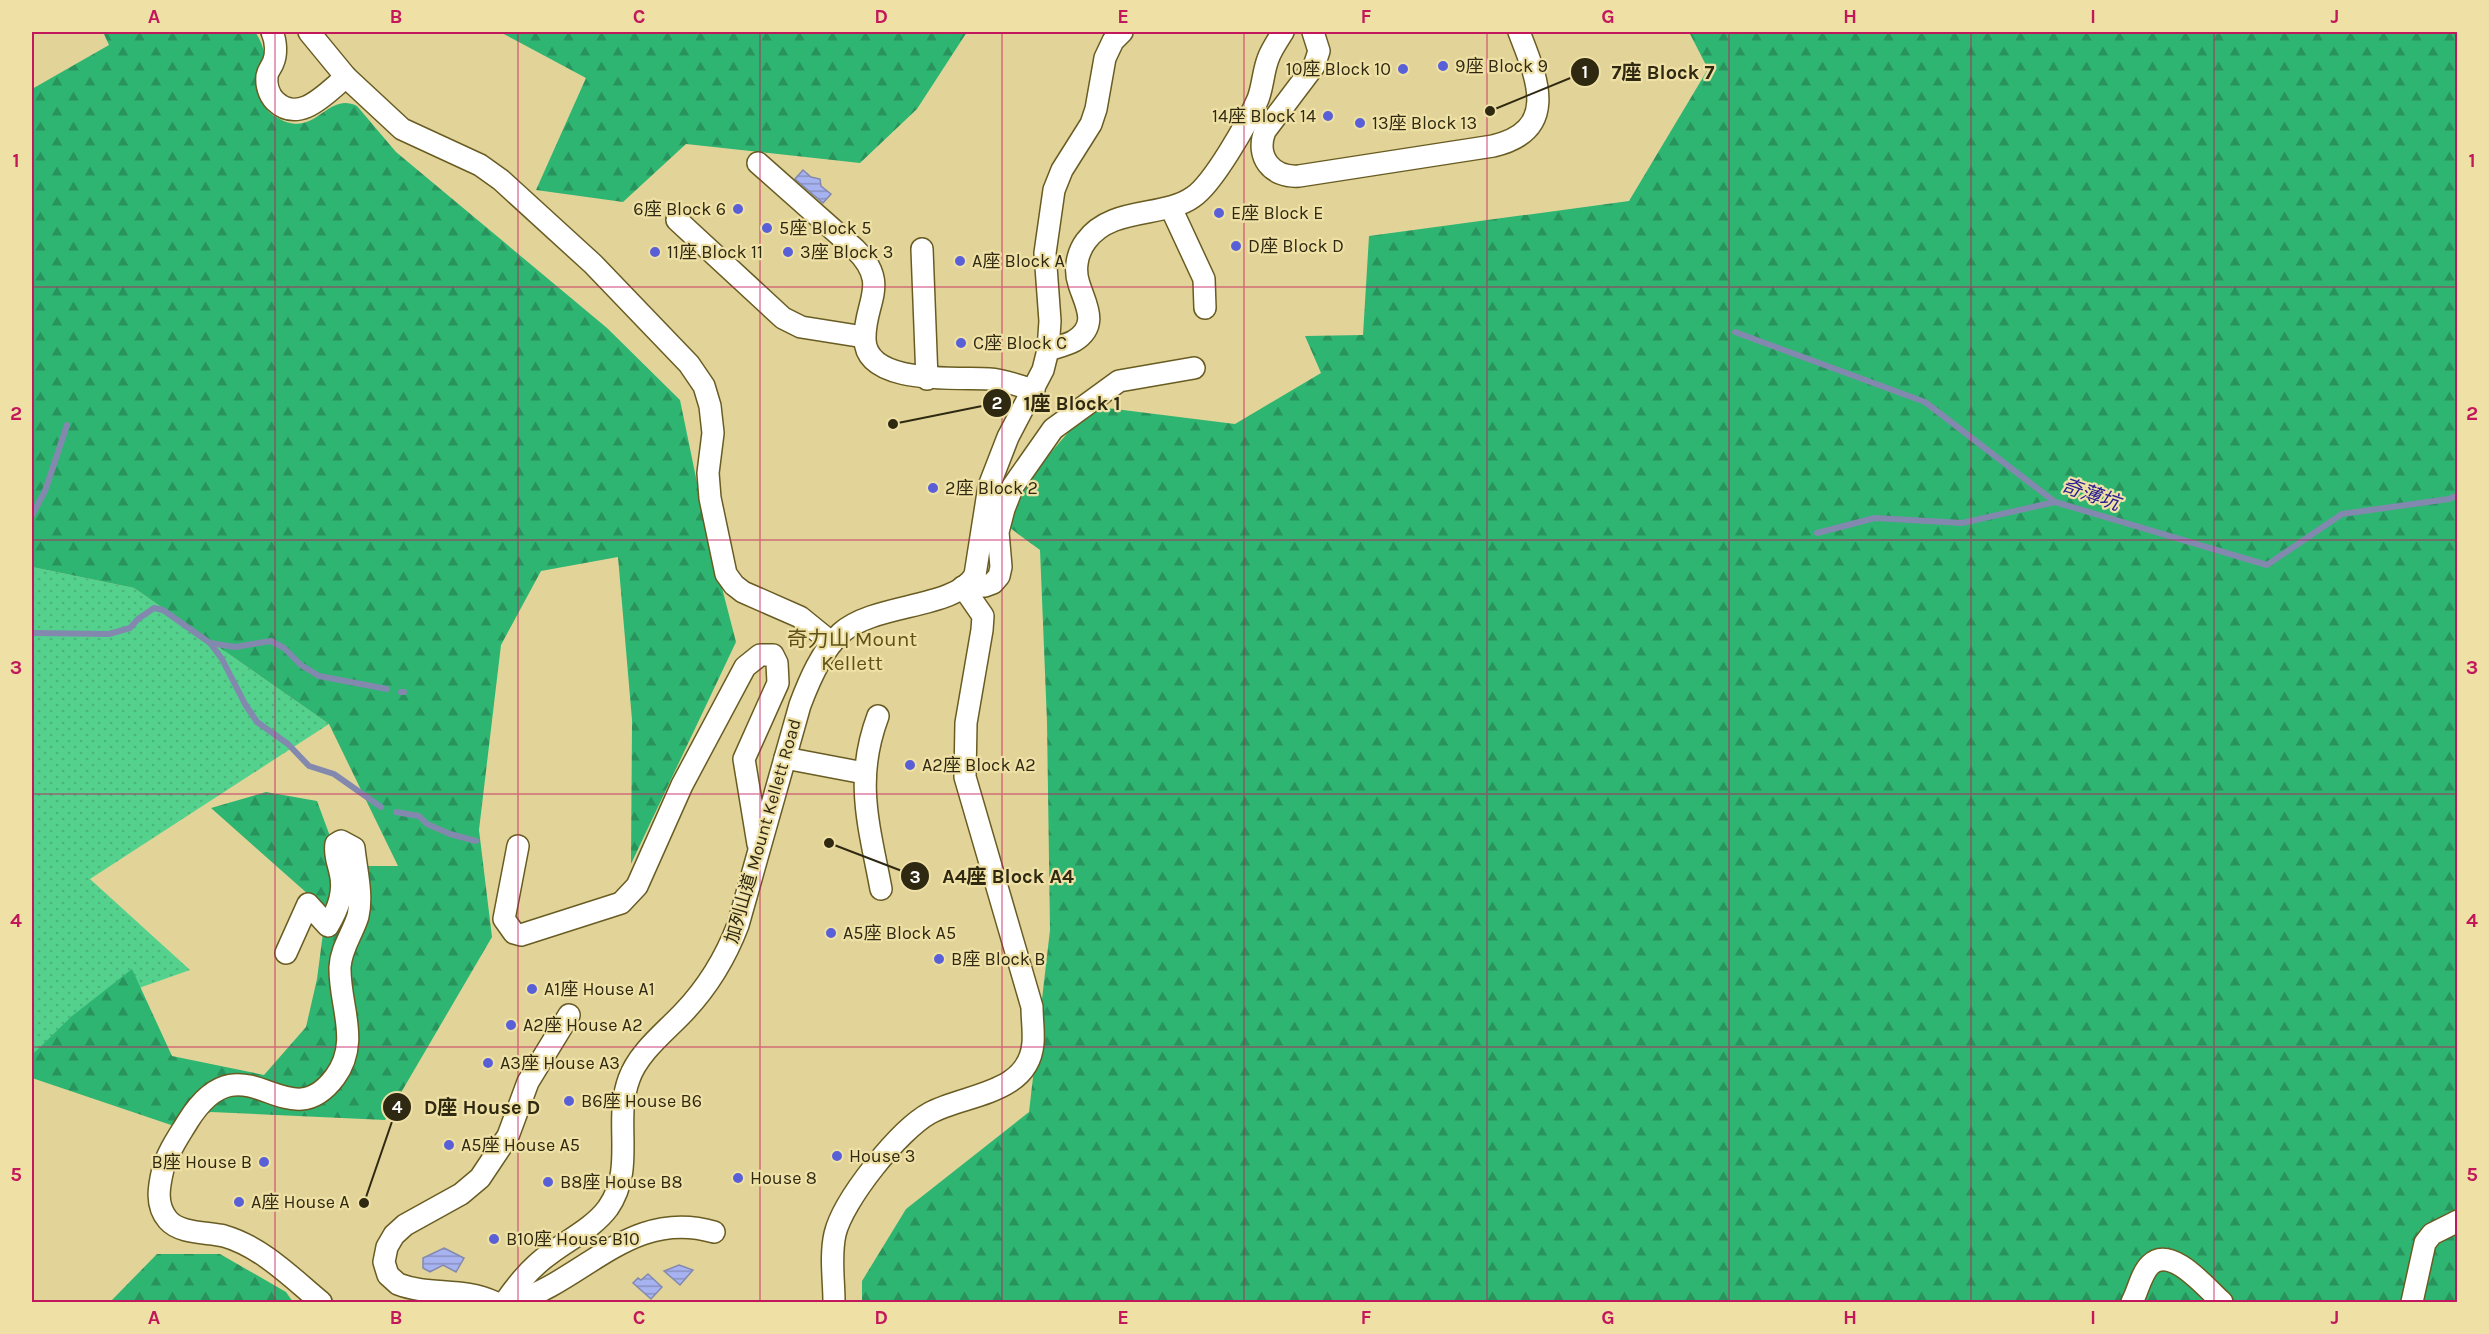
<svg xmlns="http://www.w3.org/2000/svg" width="2489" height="1334" font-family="Karla,'Noto Sans TC',sans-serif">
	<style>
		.grass { fill: url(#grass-dots) }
		.forest { fill: url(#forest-firs) }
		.water { fill: url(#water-rules); stroke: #8389ae; stroke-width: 1.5 }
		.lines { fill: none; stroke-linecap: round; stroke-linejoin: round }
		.stream { stroke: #8389ae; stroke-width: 6 }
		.minor-casing { stroke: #695c23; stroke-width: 24 }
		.minor { stroke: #fff; stroke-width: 21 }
		.grid { fill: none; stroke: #c2185b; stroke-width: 1.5; stroke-opacity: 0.55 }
		.poi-dot { fill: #5960d7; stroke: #efe1a6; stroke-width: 2 }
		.labels { text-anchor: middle; stroke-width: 4.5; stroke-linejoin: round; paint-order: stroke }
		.poi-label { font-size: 18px; fill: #2f2912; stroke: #efe1a6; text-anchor: start }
		.street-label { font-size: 18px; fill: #2f2912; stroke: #efe1a6 }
		.water-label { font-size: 20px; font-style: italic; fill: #291c93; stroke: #efe1a6 }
		.quarter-label { font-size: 21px; fill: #5f5218; stroke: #efe1a6 }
		.leader { fill: none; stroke: #2f2912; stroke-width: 2 }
		.callout-dot { fill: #2f2912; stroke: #efe1a6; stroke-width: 2 }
		.mark-label { font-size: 18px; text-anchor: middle; font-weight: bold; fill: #fff }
		.callout-label { font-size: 20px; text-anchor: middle; font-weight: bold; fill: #2f2912; stroke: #efe1a6; stroke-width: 4.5; stroke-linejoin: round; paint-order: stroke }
		.neatline { fill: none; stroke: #c2185b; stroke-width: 2 }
		.grid-label { font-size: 20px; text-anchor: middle; font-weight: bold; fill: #c2185b }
	</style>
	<defs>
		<pattern id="grass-dots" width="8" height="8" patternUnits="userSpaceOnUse" patternTransform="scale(1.5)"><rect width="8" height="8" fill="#54d28d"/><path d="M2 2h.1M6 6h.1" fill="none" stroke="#4ab479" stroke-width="1.8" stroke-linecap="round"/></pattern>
		<pattern id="forest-firs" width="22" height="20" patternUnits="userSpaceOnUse" patternTransform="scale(1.5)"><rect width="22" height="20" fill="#2fb572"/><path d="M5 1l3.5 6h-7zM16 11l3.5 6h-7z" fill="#28935c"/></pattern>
		<pattern id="water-rules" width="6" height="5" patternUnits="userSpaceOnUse" patternTransform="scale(1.5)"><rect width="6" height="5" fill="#a7b2f1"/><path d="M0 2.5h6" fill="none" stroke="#8891c2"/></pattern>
	</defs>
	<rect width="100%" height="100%" fill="#e2d499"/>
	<polygon class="grass" points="32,567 134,588 329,724 90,879 190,970 91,1005 32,1063"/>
	<g class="forest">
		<path d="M103,32h152c4,5 8,14 9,21 0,7 -4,15 -6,22 -3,17 4,35 20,43 38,22 48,-27 79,-12l39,46 211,176 73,72 26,126 30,116 -105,222 1,-144 -14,-163 -77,14 -40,74 -22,185 13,107 -107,183 -174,-8 -37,14 -142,-48v-23l40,-39 60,-47 40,87 92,19 42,-48 11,-48 9,-69 -115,-102 55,-16 51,9 24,65h57l-69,-142 -195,-136 -102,-21v-478l77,-44z"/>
		<polygon points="500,32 967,32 917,109 860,163 686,144 623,202 536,190 586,78"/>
		<polygon points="1689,32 2457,32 2457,1302 862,1302 862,1281 906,1209 1029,1112 1050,930 1047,722 1040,550 995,517 1091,406 1235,424 1321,373 1305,336 1363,335 1369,236 1629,201 1708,69"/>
		<polygon points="157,1254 220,1254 286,1292 293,1302 110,1302"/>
	</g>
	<g class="water">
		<polygon points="803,170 811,177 820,179 821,186 831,194 823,203 795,179"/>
		<polygon points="444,1248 464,1258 456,1272 443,1265 430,1272 423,1268 423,1258"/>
		<polygon points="679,1265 693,1270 680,1285 664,1271"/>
		<polygon points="648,1274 662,1287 651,1299 633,1283 638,1278 641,1280"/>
	</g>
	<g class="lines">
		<g class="stream">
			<polyline points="1735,332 1925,402 2055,502 2267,565 2342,514 2449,499 2458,495"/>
			<polyline points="32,515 45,491 67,425"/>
			<polyline points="1817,533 1875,518 1962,523 2055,502"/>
			<polyline points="32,633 109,634 130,628 138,619 154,608 163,610 210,643 222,659 245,704 257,722 288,744 309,766 334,774 381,807"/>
			<polyline points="210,643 235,647 271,641 284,648 301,665 319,676 387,689"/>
			<polyline points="401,692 404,692"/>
			<polyline points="396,812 419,816 427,824 450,834 476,841"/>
		</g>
		<g class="minor-casing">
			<g id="minor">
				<path d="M272,32c4,9 5,22 1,31 -2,5 -5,7 -6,13 -1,9 2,19 8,25 25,24 52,-9 71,-24"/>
				<polyline points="309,32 346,77 402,129 480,165 501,180 593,264 689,364 704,386 710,406 713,433 708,473 710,498 726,574 734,585 743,592 800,617 832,643"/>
				<path d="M1313,32l6,19 -5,15 -49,65c-10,26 7,47 34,45l194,-30c68,-16 43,-70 26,-114"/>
				<path d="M758,163l97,86c36,35 9,53 10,90 0,47 95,38 124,40 16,1 30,7 45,11"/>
				<polyline points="1171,208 1204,279 1205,308"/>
				<polyline points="677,220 783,318 801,327 864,337"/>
				<polyline points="922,249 927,379"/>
				<path d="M1048,350c9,-3 19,-5 26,-9 26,-16 11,-37 5,-57 -5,-14 -2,-31 7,-43 25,-35 78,-23 107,-44 20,-13 55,-75 65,-98 5,-13 5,-27 10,-40 3,-9 10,-19 15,-27"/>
				<polyline points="963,587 985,586 993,583 999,576 1001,567 998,532 1004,509 1013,486 1053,429 1119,381 1194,368"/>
				<path d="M878,716c-24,64 -9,109 3,173"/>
				<polyline points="785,758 864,773"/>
				<polyline points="518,846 504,919 514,933 521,935 621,903 637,886 682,785 745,667 760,655 773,655 777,663 778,683 744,759 758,844"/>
				<path d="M286,953l22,-49 20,22c10,-17 17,-34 12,-54 -2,-9 -6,-19 -4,-28l5,-3 13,7c2,21 9,47 4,68 -5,17 -17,32 -18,51 -1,38 21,75 -5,110 -49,66 -91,-45 -147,44 -9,15 -20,30 -25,48 -4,17 -8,36 5,51 12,14 40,12 56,16 38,11 68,42 97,66"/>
				<path d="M494,1302c-31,-15 -65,-6 -96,-18l-10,-9 -4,-13 3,-15 7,-12 11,-10 56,-31 19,-16 28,-42 20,-54 41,-67"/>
				<path d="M505,1302c13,-19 27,-36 46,-49 19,-14 43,-26 57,-45 28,-40 5,-86 21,-129 9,-26 35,-46 54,-66 25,-26 42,-54 55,-88l62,-220c9,-24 22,-55 41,-72 33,-30 115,-24 134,-58l14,-89 19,-49 35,-67 5,-20 2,-29 -5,-68 9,-63 8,-20 29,-46 5,-15 9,-51 8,-17 9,-9"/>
				<path d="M515,1302c72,-24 117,-94 199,-70"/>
				<path d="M834,1302c0,-22 -4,-46 1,-68 8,-34 64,-104 95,-121 34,-19 99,-18 103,-70 1,-11 -1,-24 -1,-36l-67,-230 1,-54 16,-93 1,-14 -20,-29"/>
				<path d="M2132,1302c6,-11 9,-28 18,-37 21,-21 57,24 72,37"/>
				<polyline points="2412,1302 2425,1243 2432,1234 2458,1221"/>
			</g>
		</g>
		<use href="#minor" class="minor"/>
	</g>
	<path class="grid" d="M275,32v1270M518,32v1270M760,32v1270M1002,32v1270M1244,32v1270M1487,32v1270M1729,32v1270M1971,32v1270M2214,32v1270M32,287h2426M32,540h2426M32,794h2426M32,1047h2426"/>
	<g class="poi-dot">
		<circle cx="1443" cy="66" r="6"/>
		<circle cx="1403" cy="69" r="6"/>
		<circle cx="1328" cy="116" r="6"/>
		<circle cx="1360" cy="123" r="6"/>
		<circle cx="738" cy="209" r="6"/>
		<circle cx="1219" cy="213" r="6"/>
		<circle cx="767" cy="228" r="6"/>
		<circle cx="1236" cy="246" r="6"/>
		<circle cx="655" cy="252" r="6"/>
		<circle cx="788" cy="252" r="6"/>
		<circle cx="960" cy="261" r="6"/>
		<circle cx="961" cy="343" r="6"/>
		<circle cx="933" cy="488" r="6"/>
		<circle cx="910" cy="765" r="6"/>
		<circle cx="831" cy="933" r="6"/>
		<circle cx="939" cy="959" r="6"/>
		<circle cx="532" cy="989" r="6"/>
		<circle cx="511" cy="1025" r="6"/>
		<circle cx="488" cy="1063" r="6"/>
		<circle cx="569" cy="1101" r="6"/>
		<circle cx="449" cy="1145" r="6"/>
		<circle cx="837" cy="1156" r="6"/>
		<circle cx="264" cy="1162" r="6"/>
		<circle cx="738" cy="1178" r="6"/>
		<circle cx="548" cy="1182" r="6"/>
		<circle cx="239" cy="1202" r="6"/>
		<circle cx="494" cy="1239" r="6"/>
	</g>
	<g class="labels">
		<g class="poi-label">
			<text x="1455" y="72">9座 Block 9</text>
			<text x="1391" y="75" text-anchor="end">10座 Block 10</text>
			<text x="1316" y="122" text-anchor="end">14座 Block 14</text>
			<text x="1372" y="129">13座 Block 13</text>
			<text x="726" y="215" text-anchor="end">6座 Block 6</text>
			<text x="1231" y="219">E座 Block E</text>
			<text x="779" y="234">5座 Block 5</text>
			<text x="1248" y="252">D座 Block D</text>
			<text x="667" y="258">11座 Block 11</text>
			<text x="800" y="258">3座 Block 3</text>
			<text x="972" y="267">A座 Block A</text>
			<text x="973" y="349">C座 Block C</text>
			<text x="945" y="494">2座 Block 2</text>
			<text x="922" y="771">A2座 Block A2</text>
			<text x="843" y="939">A5座 Block A5</text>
			<text x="951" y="965">B座 Block B</text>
			<text x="544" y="995">A1座 House A1</text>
			<text x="523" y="1031">A2座 House A2</text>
			<text x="500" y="1069">A3座 House A3</text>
			<text x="581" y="1107">B6座 House B6</text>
			<text x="461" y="1151">A5座 House A5</text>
			<text x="849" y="1162">House 3</text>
			<text x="252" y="1168" text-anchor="end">B座 House B</text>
			<text x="750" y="1184">House 8</text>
			<text x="560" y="1188">B8座 House B8</text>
			<text x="251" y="1208">A座 House A</text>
			<text x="506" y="1245">B10座 House B10</text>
		</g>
		<g class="street-label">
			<text transform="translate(763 831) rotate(-74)" y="6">加列山道 Mount Kellett Road</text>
		</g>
		<g class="water-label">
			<text transform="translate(2091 494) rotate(19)" y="7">奇薄坑</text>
		</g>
		<g class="quarter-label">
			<text x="852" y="646">奇力山 Mount<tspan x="852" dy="24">Kellett</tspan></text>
		</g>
	</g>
	<path class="leader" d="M1490 111L1585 72M893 424L997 403M829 843L915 876M364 1203L397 1107"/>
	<g class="callout-dot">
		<circle cx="1490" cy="111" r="6"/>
		<circle cx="893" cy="424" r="6"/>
		<circle cx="829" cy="843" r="6"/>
		<circle cx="364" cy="1203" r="6"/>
		<circle cx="1585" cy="72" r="15"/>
		<circle cx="997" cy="403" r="15"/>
		<circle cx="915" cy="876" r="15"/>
		<circle cx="397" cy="1107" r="15"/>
	</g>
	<g class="mark-label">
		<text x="1585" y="78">1</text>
		<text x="997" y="409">2</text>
		<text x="915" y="883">3</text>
		<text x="397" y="1113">4</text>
	</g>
	<g class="callout-label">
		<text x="1663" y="79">7座 Block 7</text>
		<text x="1072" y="410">1座 Block 1</text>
		<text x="1008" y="883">A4座 Block A4</text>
		<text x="482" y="1114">D座 House D</text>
	</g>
	<rect width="2489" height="1334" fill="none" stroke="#efe1a6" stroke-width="66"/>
	<rect x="33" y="33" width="2423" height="1268" class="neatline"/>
	<g class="grid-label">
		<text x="154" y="23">A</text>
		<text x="396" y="23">B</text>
		<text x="639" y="23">C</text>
		<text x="881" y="23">D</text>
		<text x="1123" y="23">E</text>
		<text x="1366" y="23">F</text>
		<text x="1608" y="23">G</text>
		<text x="1850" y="23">H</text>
		<text x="2093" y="23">I</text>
		<text x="2335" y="23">J</text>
		<text x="16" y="167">1</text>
		<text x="2472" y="167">1</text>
		<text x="16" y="420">2</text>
		<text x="2472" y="420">2</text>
		<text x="16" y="674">3</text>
		<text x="2472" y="674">3</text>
		<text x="16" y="927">4</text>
		<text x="2472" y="927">4</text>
		<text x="16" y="1181">5</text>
		<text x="2472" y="1181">5</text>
		<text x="154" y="1324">A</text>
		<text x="396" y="1324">B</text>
		<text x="639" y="1324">C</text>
		<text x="881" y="1324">D</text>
		<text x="1123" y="1324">E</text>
		<text x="1366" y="1324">F</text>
		<text x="1608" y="1324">G</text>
		<text x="1850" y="1324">H</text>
		<text x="2093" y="1324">I</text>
		<text x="2335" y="1324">J</text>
	</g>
</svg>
